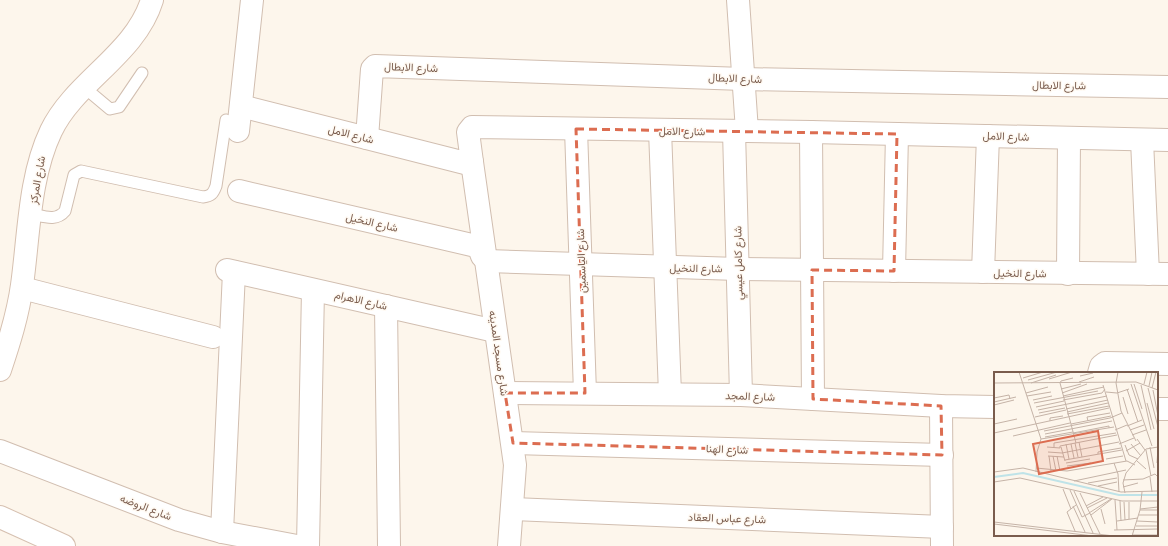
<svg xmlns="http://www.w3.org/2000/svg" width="1168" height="546" font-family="'Titillium Web',Vazirmatn,sans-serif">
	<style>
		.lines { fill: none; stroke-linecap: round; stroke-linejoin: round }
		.service-casing { stroke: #d1beb0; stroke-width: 13 }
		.minor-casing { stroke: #d1beb0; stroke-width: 24 }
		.secondary-casing { stroke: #d6c0b0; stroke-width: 24 }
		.service { stroke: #fff; stroke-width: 11 }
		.minor { stroke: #fff; stroke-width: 22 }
		.secondary { stroke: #fff; stroke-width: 22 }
		.marked { fill: none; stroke: #dc6d51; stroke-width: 3; stroke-dasharray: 8 5; stroke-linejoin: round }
		.labels { text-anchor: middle; stroke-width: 3; stroke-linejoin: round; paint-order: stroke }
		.street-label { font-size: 11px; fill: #7a5c4d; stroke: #fffaf3 }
		.inset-river { fill: none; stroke: #bfe3e8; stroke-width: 2 }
		.inset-road { fill: none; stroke: #c5b3a7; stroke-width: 1 }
		.view { fill: #dc6d51; fill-opacity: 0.15; stroke: #dc6d51; stroke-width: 2 }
		.inset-edge { fill: none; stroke: #7a5c4d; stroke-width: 2 }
	</style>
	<rect width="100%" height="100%" fill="#fdf6ec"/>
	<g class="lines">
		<g class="service-casing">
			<g id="service">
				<polyline points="85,88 110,109 119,107 142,73"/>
				<path d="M31,214c12,2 25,8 34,-3l9,-36 7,-4 122,26c8,-1 10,-3 13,-11l10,-66"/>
			</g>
		</g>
		<g class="minor-casing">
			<g id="minor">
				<polyline points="738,0 747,131"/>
				<polyline points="241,106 469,164 472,162 468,132 472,127 811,132 1168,140"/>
				<polyline points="576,129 585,393"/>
				<polyline points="660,130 670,394"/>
				<polyline points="238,131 252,0"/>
				<polyline points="734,131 741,395"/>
				<polyline points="811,132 813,399"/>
				<polyline points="367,138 372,69 375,66 743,79 1168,87"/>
				<polyline points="1142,140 1148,274"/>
				<polyline points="472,162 515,465 509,546"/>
				<polyline points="239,191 476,246 479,248 482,256 487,261 738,269 1168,274"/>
				<polyline points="227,270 495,331"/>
				<polyline points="894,271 897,134"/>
				<polyline points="983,272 988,136"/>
				<polyline points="1068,274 1069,138"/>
				<polyline points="22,288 213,337"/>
				<polyline points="386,306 389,546"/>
				<polyline points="1099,373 1101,366 1105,363 1168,364"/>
				<polyline points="505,393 741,395 941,406 995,407"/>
				<polyline points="941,406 942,546"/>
				<polyline points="1157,409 1168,409"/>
				<polyline points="513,443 942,455"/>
				<polyline points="0,451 179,520 222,532 297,546"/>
				<polyline points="513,509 942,527"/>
				<polyline points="222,532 234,272"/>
				<polyline points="308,546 313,290"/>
			</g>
		</g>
		<g class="secondary-casing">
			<g id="secondary">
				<path d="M0,370c9,-27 18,-55 22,-85 7,-50 7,-108 29,-154 24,-50 84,-76 101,-131"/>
				<polyline points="0,517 64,546"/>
			</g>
		</g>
		<use href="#service" class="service"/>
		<use href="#minor" class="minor"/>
		<use href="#secondary" class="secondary"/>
	</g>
	<path class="marked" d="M576,129l321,5 -3,137 -82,-1 1,129 128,7 1,49 -429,-12 -8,-50h80z"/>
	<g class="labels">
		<g class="street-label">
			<text transform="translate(411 67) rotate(2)" y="4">شارع الابطال</text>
			<text transform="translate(735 78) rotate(2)" y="4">شارع الابطال</text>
			<text transform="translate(1059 85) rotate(1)" y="4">شارع الابطال</text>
			<text transform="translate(682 131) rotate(1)" y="4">شارع الامل</text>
			<text transform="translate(351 134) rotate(14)" y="4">شارع الامل</text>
			<text transform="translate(1006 136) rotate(2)" y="4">شارع الامل</text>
			<text transform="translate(37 180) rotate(-80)" y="4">شارع المركز</text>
			<text transform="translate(372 222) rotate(13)" y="4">شارع النخيل</text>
			<text transform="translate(581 261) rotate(-92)" y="4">شارع الياسمين</text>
			<text transform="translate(738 263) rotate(-91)" y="4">شارع كامل عيسي</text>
			<text transform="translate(696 268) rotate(1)" y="4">شارع النخيل</text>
			<text transform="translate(1020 273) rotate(1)" y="4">شارع النخيل</text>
			<text transform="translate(361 300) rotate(13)" y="4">شارع الاهرام</text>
			<text transform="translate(499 353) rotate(82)" y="4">شارع مسجد المدينه</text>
			<text transform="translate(750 396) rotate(2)" y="4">شارع المجد</text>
			<text transform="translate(727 449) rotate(2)" y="4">شارع الهنا</text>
			<text transform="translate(146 507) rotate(21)" y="4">شارع الروضه</text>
			<text transform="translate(727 518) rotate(2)" y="4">شارع عباس العقاد</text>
		</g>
	</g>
	<g transform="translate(994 372)">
		<rect width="164" height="164" fill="#fdf6ec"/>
		<path class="inset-river" d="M0,105l29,-4 96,22h39"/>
		<path class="inset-road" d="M25,0l22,67 -4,13 -1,20M124,0l-2,11 5,28 15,30M86,4l13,-3M29,6l20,-6M79,6l-12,3 -1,2 16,60M55,7l23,-7M34,8l29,-8M85,10l15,-5M0,11l142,-1 22,8M37,11l25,-8M137,12l21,62M140,12l8,25M150,12l3,-12M109,13l23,76M147,13l10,45M155,14l3,-14M154,16l10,39M158,16l4,-16M67,17l20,-5M133,17l11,33M159,18l5,26M112,20l11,1 12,-4M32,21l22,-6M68,21l25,-9M33,24l24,-4M69,24l41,-9M129,25l5,17M0,26l15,-3 1,4M39,28l19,-4M69,28l39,-7 3,-4M0,30l22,-5M40,31l64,-12M153,31l7,26M0,33l20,-5M42,35l28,-6M72,37l42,-9M44,38l69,-14M73,40l41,-9M45,41l26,-5M73,42l42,-8M41,45l31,-7M56,49v-3l13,-2M94,49l-1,-4 23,-4M0,52l23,-5M77,52l40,-8M133,54l15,-6M121,58l12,-5M136,58l14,-5M50,59l66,-13 12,-5M0,61l115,-25M79,61l36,-7v2M51,62l67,-13M138,63l14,-5M19,64l57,-13M51,65l28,-5M47,67l73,-12M143,67l8,11M85,70l3,15M81,71l3,14M72,72l3,15M77,72l3,14M125,72l15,-6M137,72l10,12M131,73l4,10 9,4M53,75l13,1v-2l57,-11M60,75v-4l62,-10M67,75l4,14M156,75l4,21M152,78l5,26M132,79l14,-8M54,80l14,1 57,-11M104,82v-2l23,-4M54,84l16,1M55,84l2,15M59,84l3,15M63,84l3,15M112,87l17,-3M71,88l57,-10M143,89l9,8M72,91l24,-4M120,91l4,11 1,18M163,91l1,-16M73,94l24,-3M42,96l31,3 60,-10 8,4M0,100l29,-4 98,24 37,-1M156,105l2,15M129,108l20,-1 12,-5 3,3M80,109l52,-11M0,110l26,-4 102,23h36M94,111l29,-5M104,114l19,-4M129,115l15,-4M69,117l8,20M76,118l12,27 8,-4M80,119l19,42M86,121l20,41M131,121l-2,-10 3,-10 20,-24 12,-2M121,128l2,30M126,129l1,20M130,130l1,18M135,130v17M79,134l12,26M92,134l17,-9M93,136l20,-10M107,137l4,15M146,137l18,-2M146,138h18M95,141l22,-14M97,143l21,-16M145,143h19M123,149l21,-3M143,149l21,1M0,150l120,14M0,152l99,12M142,154h22M120,158l44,-1M81,159l-8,-19 9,-7M139,163h25M138,164l8,-26 2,-18"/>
		<path class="view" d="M104,59l5,30 -64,13 -6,-30z"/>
		<rect width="164" height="164" class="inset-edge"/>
	</g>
</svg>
